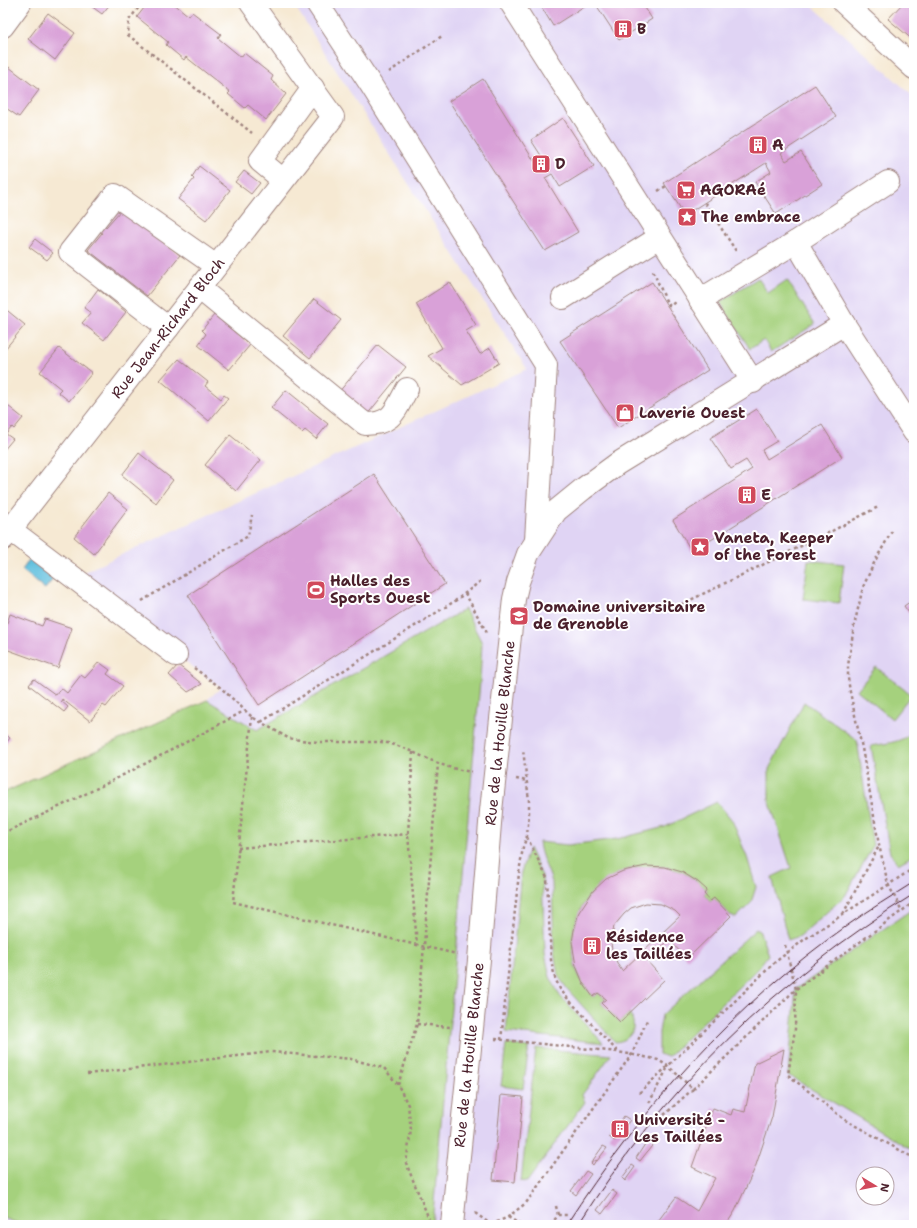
<svg xmlns="http://www.w3.org/2000/svg" width="917" height="1228" font-family="'Shantell Sans',sans-serif">
	<style>
		.built { fill: #e0d4f4; fill-rule: evenodd }
		.green { fill: #a5d17d; stroke: #787854 }
		.water { fill: #60c0de; stroke: #557084 }
		.building { fill: #d9a1d8; fill-rule: evenodd }
		.lines { fill: none; stroke-linecap: round; stroke-linejoin: round }
		.minor-casing { stroke: #a0847f; stroke-width: 24 }
		.path { stroke: #a0847f; stroke-width: 2.5; stroke-dasharray: 3 3; stroke-linecap: butt }
		.minor { stroke: #fff; stroke-width: 22 }
		.tram { stroke: #4a1f2b; stroke-width: 1 }
		.labels { text-anchor: middle; stroke-width: 4; stroke-linejoin: round; paint-order: stroke }
		.poi-label { font-size: 15px; font-weight: bold; fill: #4a1f2b; stroke: #fff; text-anchor: start }
		.street-label { font-size: 15px; fill: #4a1f2b; stroke: #fff }
	</style>
	<rect width="100%" height="100%" fill="#fff"/>
	<filter id="ink" filterUnits="userSpaceOnUse"><feTurbulence type="fractalNoise" baseFrequency=".025" numOctaves="2"/><feDisplacementMap in="SourceGraphic" scale="8" xChannelSelector="R" yChannelSelector="G"/><feConvolveMatrix kernelMatrix="1 2 1 2 8 2 1 2 1" color-interpolation-filters="sRGB"/></filter>
	<filter id="wash" filterUnits="userSpaceOnUse"><feTurbulence type="fractalNoise" baseFrequency=".012" numOctaves="4" result="noise"/><feDisplacementMap in="SourceGraphic" scale="16" xChannelSelector="R" yChannelSelector="G"/><feGaussianBlur stdDeviation="0.9" result="paint"/><feColorMatrix in="noise" values="0 0 0 0 0 0 0 0 0 0 0 0 0 0 0 0 0 1.4 0 .05"/><feComposite in="paint" operator="in"/></filter>
	<g filter="url(#wash)">
		<rect width="100%" height="100%" fill="#f6e9d3"/>
		<path class="built" d="M293,3h516l105,94v1128h-911v-432l204,-93 14,-12 -148,-111 454,-208zM863,1174h24v24h-24z"/>
		<g class="green">
			<polygon points="758,278 768,293 787,280 815,324 771,352 764,340 750,349 720,302"/>
			<polygon points="808,560 844,564 839,603 803,599"/>
			<polygon points="465,609 482,643 480,682 432,1225 23,1225 3,1218 3,793 207,700 257,730"/>
			<polygon points="876,667 911,695 892,719 857,690"/>
			<polygon points="804,702 857,740 873,846 845,896 800,936 788,940 772,877 791,868 769,800 769,769"/>
			<path d="M914,729v126l-16,9 -8,-11 -19,-107c15,-3 34,-3 43,-17z"/>
			<path d="M717,802l15,18 15,37 9,30 -5,16 -15,15 -5,-2 -17,-18 -4,3 -6,-7 3,-4c-7,-7 -15,-13 -25,-18 -15,-6 -31,-7 -47,-4 -46,10 -70,52 -60,97 3,12 11,22 18,32l5,-4 8,6 -5,4 19,19 9,-9c10,14 2,28 -14,29l-47,-52 -10,-14 -4,-24 -2,-70c-4,-13 -12,-26 -13,-40l29,3 49,-6 48,-12z"/>
			<polygon points="529,848 542,876 545,954 550,977 560,996 603,1043 506,1032 521,872"/>
			<polygon points="914,908 914,1151 788,1075 796,989"/>
			<polygon points="756,929 760,932 768,955 758,968 668,1057 659,1054 659,1032 662,1015"/>
			<polygon points="506,1044 529,1047 523,1089 501,1086"/>
			<polygon points="536,1048 611,1055 582,1095 585,1102 527,1182 521,1181"/>
		</g>
		<polygon class="water" points="30,559 53,579 45,589 22,570"/>
		<g id="blocks">
			<g class="building">
				<polygon points="87,3 111,3 102,14"/>
				<polygon points="148,3 173,3 189,16 192,12 221,34 218,38 241,57 244,53 273,76 271,80 286,94 266,120 248,105 245,108 228,94 230,92 186,57 184,60 166,45 168,42 137,17"/>
				<polygon points="539,3 585,3 586,5 553,26"/>
				<polygon points="595,3 642,3 652,19 619,40"/>
				<polygon points="903,3 914,3 914,41 888,19"/>
				<polygon points="48,13 75,33 55,60 28,39"/>
				<polygon points="9,67 39,90 19,117 3,106 3,75"/>
				<polygon points="483,79 534,161 542,157 531,140 563,118 594,166 560,187 552,174 545,178 578,232 545,251 449,101"/>
				<polygon points="815,85 836,117 781,153 786,161 801,152 822,184 776,214 755,182 771,172 766,163 685,215 664,183"/>
				<polygon points="199,166 230,190 206,220 178,199 194,179 192,177"/>
				<polygon points="244,171 260,183 251,194 235,182"/>
				<polygon points="122,209 180,255 147,296 88,250 102,233 100,232 104,226 106,227"/>
				<polygon points="35,239 53,253 47,260 29,247"/>
				<polygon points="450,282 476,325 466,331 480,354 490,348 499,363 462,385 428,356 442,348 416,304"/>
				<polygon points="652,282 708,370 618,428 560,341"/>
				<polygon points="98,289 126,312 104,340 82,323 91,313 84,308"/>
				<polygon points="314,299 341,320 310,358 283,336"/>
				<polygon points="3,307 25,325 5,349 3,347"/>
				<polygon points="214,315 250,345 229,370 198,345 206,334 202,330"/>
				<polygon points="378,345 406,367 366,416 338,393"/>
				<polygon points="59,348 92,373 69,401 58,392 61,389 40,372"/>
				<polygon points="179,359 208,382 205,386 221,399 224,395 228,398 209,421 160,380"/>
				<polygon points="286,390 328,424 316,439 305,430 302,433 271,408"/>
				<polygon points="3,402 23,418 14,429 12,427 6,434 13,439 3,451"/>
				<polygon points="757,409 777,441 762,450 767,459 822,425 842,457 692,552 673,520 752,469 746,460 731,469 710,438"/>
				<polygon points="230,435 261,460 236,491 205,465"/>
				<polygon points="139,453 173,480 156,503 122,475"/>
				<polygon points="374,474 445,584 259,705 188,595"/>
				<polygon points="108,493 128,509 94,554 74,537"/>
				<polygon points="914,599 914,620 904,606"/>
				<polygon points="10,614 42,626 45,619 72,628 58,668 3,648 3,635"/>
				<polygon points="99,662 110,670 107,674 123,686 106,707 103,705 90,721 62,699 61,701 68,707 64,712 29,685 34,679 56,695 61,688 67,693 81,675 85,678"/>
				<polygon points="178,665 202,684 188,692 169,675"/>
				<polygon points="3,732 10,738 3,747"/>
				<path d="M646,866l19,1 17,5 16,10 9,8 -3,4 6,7 4,-3 17,18 -44,43 -18,-19 -22,21 17,19 -44,42 -19,-19 5,-4 -8,-6 -5,4 -10,-14 -7,-17 -4,-24 2,-12 5,-18 14,-21 13,-12 17,-8zM646,903l15,1 14,7 5,5 -58,55 -4,-6 -6,-14 -1,-9 3,-16 10,-12 7,-6z"/>
				<polygon points="784,1049 772,1117 755,1168 735,1211 726,1225 655,1225 676,1197 697,1211 715,1178 692,1167 713,1108 731,1115 733,1109 745,1112 755,1063"/>
				<polygon points="501,1095 523,1097 515,1182 493,1180"/>
				<polygon points="624,1116 630,1120 615,1141 609,1137"/>
				<polygon points="649,1138 655,1142 640,1161 636,1158"/>
				<polygon points="603,1146 607,1148 597,1161 596,1160 593,1165 591,1163"/>
				<polygon points="632,1165 635,1167 625,1181 622,1178"/>
				<polygon points="586,1171 591,1174 576,1195 571,1191"/>
				<polygon points="612,1190 617,1194 602,1214 597,1210"/>
			</g>
		</g>
	</g>
	<g filter="url(#ink)">
		<use href="#blocks" fill-opacity="0" stroke="#a0847f" stroke-width="1"/>
		<g class="lines">
			<g class="minor-casing">
				<g id="minor">
					<polyline points="317,3 371,85 546,365 536,540"/>
					<polyline points="511,3 753,382"/>
					<polyline points="844,3 914,68"/>
					<polyline points="3,26 20,3"/>
					<polyline points="283,180 260,161 313,88"/>
					<polyline points="796,242 844,324"/>
					<path d="M199,288l166,136c28,0 30,-13 42,-35"/>
					<polyline points="563,298 660,237"/>
					<polyline points="700,300 796,242 888,182"/>
					<polyline points="168,328 70,252 115,195 216,266"/>
					<polyline points="3,524 176,655"/>
					<polyline points="3,539 333,117 251,3"/>
					<polyline points="452,1225 479,960 491,811 514,599 518,582 528,554 556,511 583,489 617,464 844,324 914,432"/>
				</g>
			</g>
			<g class="path">
				<polyline points="142,3 129,20 128,35 252,133"/>
				<polyline points="389,72 442,36"/>
				<polyline points="658,191 666,186"/>
				<polyline points="705,203 736,251"/>
				<polyline points="653,271 667,303 670,306 675,302"/>
				<polyline points="892,531 875,561 863,587 854,626 848,666 848,678 850,692 862,748 879,845 888,884 902,911"/>
				<polyline points="465,593 487,633"/>
				<polyline points="142,601 248,536 252,515"/>
				<polyline points="670,610 832,531 878,507"/>
				<path d="M194,668l27,20 31,29 36,21 12,2 18,2h64c20,3 37,14 56,21 11,5 22,7 34,9"/>
				<polyline points="252,717 233,902 417,945"/>
				<polyline points="261,722 455,601 482,580"/>
				<polyline points="413,752 408,834 417,945 457,954"/>
				<polyline points="516,779 527,781"/>
				<path d="M3,833c82,-37 162,-79 241,-122"/>
				<polyline points="527,837 547,878 551,960 555,978 560,989 568,999 618,1052"/>
				<polyline points="238,848 408,834"/>
				<polyline points="843,914 879,846"/>
				<polyline points="785,945 796,989 795,1029 788,1075 845,1120 914,1158"/>
				<polyline points="417,1024 450,1027"/>
				<polyline points="495,1039 618,1052 650,1058 658,1060 668,1066 693,1089 664,1115"/>
				<polyline points="501,1040 519,873 523,847 527,836 529,813 529,801 523,749"/>
				<polyline points="87,1074 271,1052 351,1059 384,1068 398,1085 408,1105 411,1130 406,1163 429,1219"/>
				<polyline points="398,1085 417,1024 424,946 438,763"/>
				<polyline points="693,1089 796,989 914,902"/>
				<polyline points="639,1093 668,1066 774,963 805,939 914,868"/>
				<polyline points="649,1103 667,1069"/>
				<polyline points="556,1206 558,1215"/>
				<polyline points="475,1213 492,1225"/>
				<polyline points="508,1217 521,1225"/>
				<polyline points="3,1223 8,1225"/>
				<polyline points="491,1225 508,1217 526,1203 632,1054 648,1018"/>
				<polyline points="551,1225 558,1215 567,1215"/>
			</g>
			<use href="#minor" class="minor"/>
			<g class="tram">
				<path d="M566,1225c75,-116 168,-220 282,-300 21,-15 44,-29 66,-43"/>
				<path d="M578,1225c85,-135 200,-247 336,-331"/>
			</g>
		</g>
	</g>
	<defs>
		<g id="building-square" transform="scale(1)"><rect x="-9" y="-9" width="18" height="18" rx="4" fill="#d1495b" stroke="#fff"/><path d="M-4-6H4V6H1V3H-1V6H-4ZM-2.5-4.3h1.7v1.8h-1.7ZM.8-4.3h1.7v1.8H.8ZM-2.5-1h1.7V.8h-1.7ZM.8-1h1.7V.8H.8Z" fill="#fff"/></g>
		<g id="supermarket-square" transform="scale(1)"><rect x="-9" y="-9" width="18" height="18" rx="4" fill="#d1495b" stroke="#fff"/><path d="M-6-5.5h2.5l.6 2H6L4.5 2H-2.5L-4.4-4H-6ZM-1.5 3.2a1.3 1.3 0 1 0 .1 0ZM3 3.2a1.3 1.3 0 1 0 .1 0Z" fill="#fff"/></g>
		<g id="sight-square" transform="scale(1)"><rect x="-9" y="-9" width="18" height="18" rx="4" fill="#d1495b" stroke="#fff"/><path d="M0-6L1.8-2.2L6-1.7L2.9 1.2L3.7 5.4L0 3.3L-3.7 5.4L-2.9 1.2L-6-1.7L-1.8-2.2Z" fill="#fff"/></g>
		<g id="shop-square" transform="scale(1)"><rect x="-9" y="-9" width="18" height="18" rx="4" fill="#d1495b" stroke="#fff"/><path d="M-5-2.5h2.3a2.7 3.5 0 0 1 5.4 0H5L5.5 6h-11ZM-1.5-2.5h3a1.5 2.3 0 0 0-3 0Z" fill="#fff"/></g>
		<g id="stadium-square" transform="scale(1)"><rect x="-9" y="-9" width="18" height="18" rx="4" fill="#d1495b" stroke="#fff"/><path d="M0-5a6.5 5 0 1 0 0 10a6.5 5 0 1 0 0-10ZM-3.5-1.8h7v3.6h-7Z" fill="#fff"/></g>
		<g id="university-square" transform="scale(1)"><rect x="-9" y="-9" width="18" height="18" rx="4" fill="#d1495b" stroke="#fff"/><path d="M0-5L7-2L0 1L-7-2ZM-4 1L0 2.5L4 1V4Q0 6-4 4Z" fill="#fff"/></g>
	</defs>
	<g fill-rule="evenodd">
		<use href="#building-square" x="623" y="29"/>
		<use href="#building-square" x="758" y="145"/>
		<use href="#building-square" x="541" y="164"/>
		<use href="#supermarket-square" x="686" y="190"/>
		<use href="#sight-square" x="687" y="217"/>
		<use href="#shop-square" x="625" y="413"/>
		<use href="#building-square" x="747" y="495"/>
		<use href="#sight-square" x="700" y="547"/>
		<use href="#stadium-square" x="316" y="590"/>
		<use href="#university-square" x="519" y="616"/>
		<use href="#building-square" x="592" y="946"/>
		<use href="#building-square" x="620" y="1129"/>
	</g>
	<g class="labels">
		<g class="poi-label">
			<text x="637" y="34">B</text>
			<text x="772" y="150">A</text>
			<text x="555" y="169">D</text>
			<text x="700" y="195">AGORAé</text>
			<text x="701" y="222">The embrace</text>
			<text x="639" y="418">Laverie Ouest</text>
			<text x="761" y="500">E</text>
			<text x="714" y="543">Vaneta, Keeper<tspan x="714" dy="17">of the Forest</tspan></text>
			<text x="330" y="586">Halles des<tspan x="330" dy="17">Sports Ouest</tspan></text>
			<text x="533" y="612">Domaine universitaire<tspan x="533" dy="17">de Grenoble</tspan></text>
			<text x="606" y="942">Résidence<tspan x="606" dy="17">les Taillées</tspan></text>
			<text x="634" y="1125">Université -<tspan x="634" dy="17">Les Taillées</tspan></text>
		</g>
		<g class="street-label">
			<text transform="translate(168 328) rotate(-52)" y="5">Rue Jean-Richard Bloch</text>
			<text transform="translate(500 733) rotate(-84)" y="5">Rue de la Houille Blanche</text>
			<text transform="translate(469 1055) rotate(-84)" y="5">Rue de la Houille Blanche</text>
		</g>
	</g>
	<rect width="917" height="1228" fill="none" stroke="#fff" stroke-width="16"/>
	<g transform="translate(875 1186) rotate(100)"><circle r="19" fill="#ffffff" stroke="#b7a5aa"/>
	<path d="M0-3L7 15L0 10L-7 15Z" fill="#d1495b"/>
	<text y="-6" font-size="11" font-weight="bold" text-anchor="middle" fill="#4a1f2b">N</text>
	</g>
</svg>
